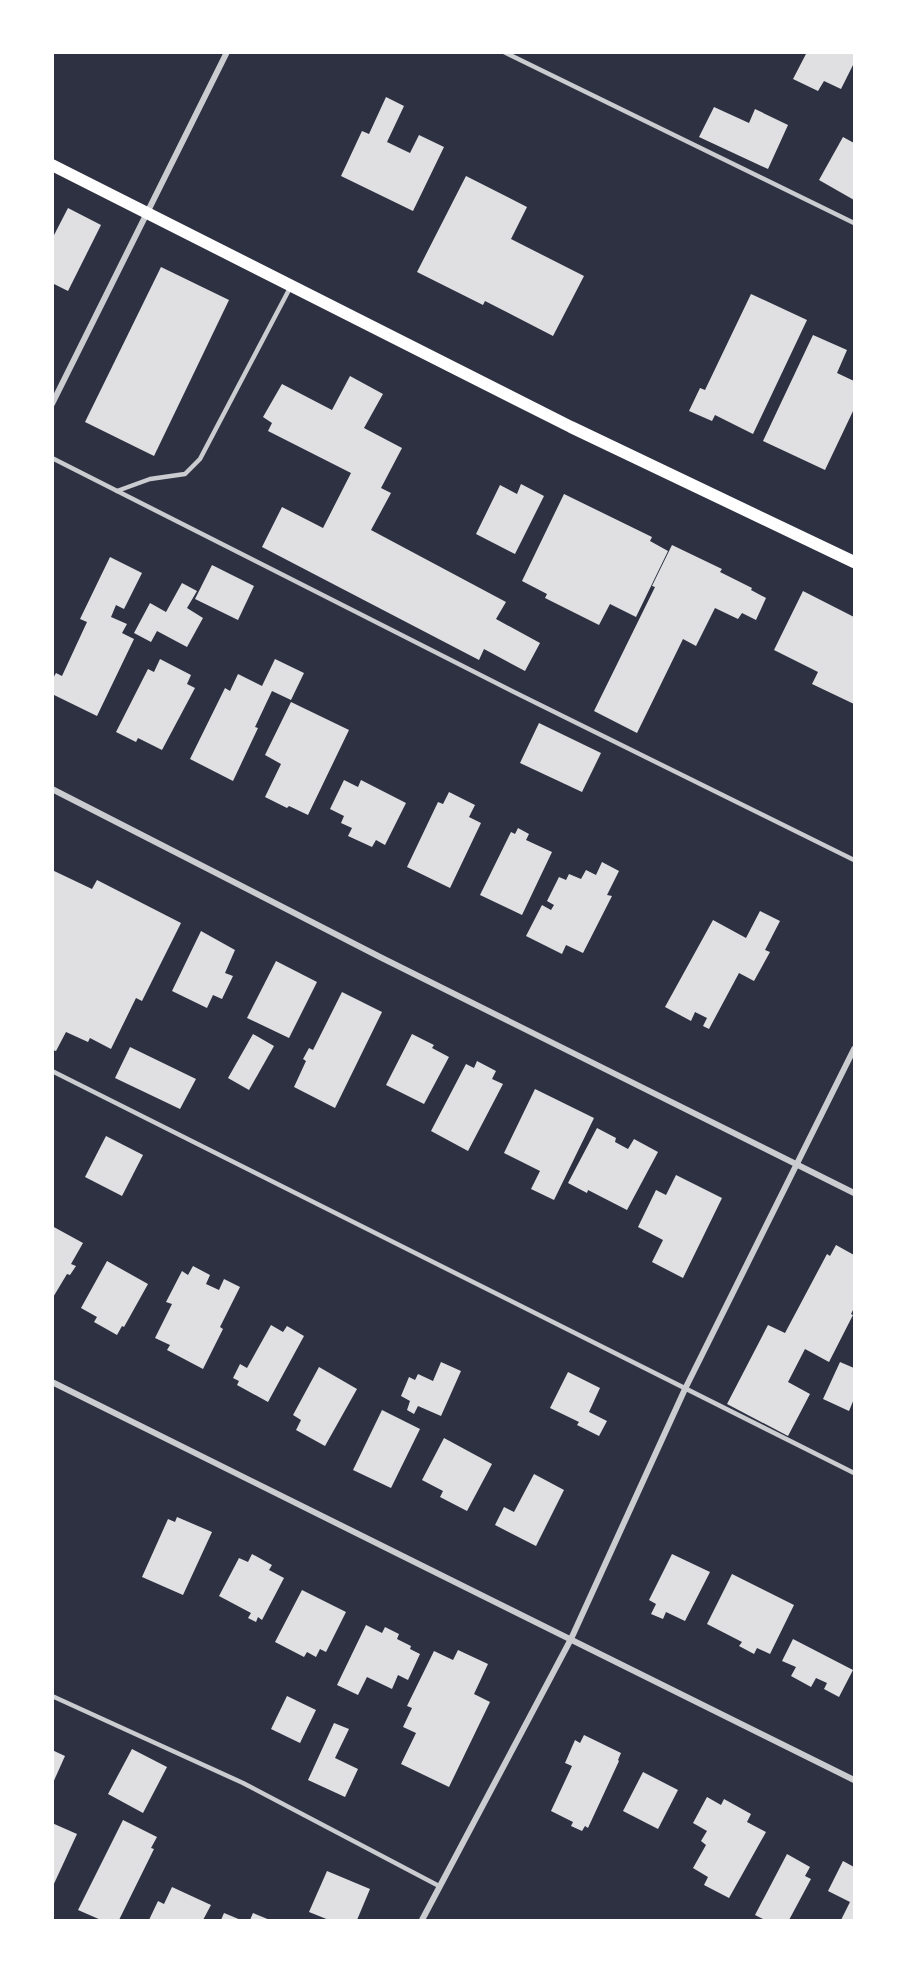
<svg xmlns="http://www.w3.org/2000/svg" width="907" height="1973" font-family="'Alegreya Sans',sans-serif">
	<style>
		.building { fill: #e0e0e3 }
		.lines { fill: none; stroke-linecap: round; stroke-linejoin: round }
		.service { stroke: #caccd0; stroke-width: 4.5 }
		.minor { stroke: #caccd0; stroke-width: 6 }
		.secondary { stroke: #fff; stroke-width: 12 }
	</style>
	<rect width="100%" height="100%" fill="#2d3142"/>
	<g class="building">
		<polygon points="807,52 854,52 854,63 841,89 824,81 818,91 793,79"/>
		<polygon points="386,97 404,106 387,142 410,153 419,135 444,147 413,211 341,176 362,131 369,134"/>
		<polygon points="714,107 749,123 755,109 788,125 768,169 699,137"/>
		<polygon points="843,137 854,143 854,200 819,180"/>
		<polygon points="466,176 527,207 511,239 584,276 553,336 485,301 483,305 417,272"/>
		<polygon points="68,208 101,225 68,291 52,283 52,239"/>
		<polygon points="161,267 229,300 154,456 85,422"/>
		<polygon points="751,294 807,320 753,434 715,415 712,421 689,411 700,388 705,390"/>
		<polygon points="813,335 847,350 837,373 854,381 854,409 825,470 763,441"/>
		<polygon points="350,376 383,394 364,428 402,448 381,488 391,493 371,530 506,602 496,619 540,643 525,671 484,649 479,660 262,547 282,507 323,528 351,473 268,431 272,423 263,417 282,384 332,410"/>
		<polygon points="521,484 544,496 515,554 476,534 500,485 517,494"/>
		<polygon points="564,494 652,537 650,541 668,551 636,617 610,604 599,625 545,598 547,594 522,581"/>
		<polygon points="672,545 722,569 720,572 752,588 751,590 766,598 756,620 742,613 738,619 715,608 696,646 683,639 637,733 594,711 655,587 652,586"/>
		<polygon points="110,557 142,573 124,609 116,605 111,617 127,624 122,633 134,639 97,716 52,694 52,680 56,673 62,676 87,622 80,619"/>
		<polygon points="212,565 254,586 238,620 195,599"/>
		<polygon points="182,583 197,591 187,608 203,618 187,647 157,631 151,642 134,633 150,603 166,612"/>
		<polygon points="803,591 854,617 854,704 812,684 818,672 774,650"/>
		<polygon points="160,659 191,675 187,684 195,688 162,750 138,738 136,742 116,732 148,669 154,672"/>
		<polygon points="275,659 304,673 291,700 272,691 255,727 258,728 233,781 190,759 225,688 230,691 238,674 262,686"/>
		<polygon points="291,702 349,730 308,815 289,806 287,808 265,797 281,764 265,755"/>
		<polygon points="539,723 601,753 582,792 520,763"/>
		<polygon points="344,780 358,787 361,780 406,803 385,845 376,840 372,847 348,836 352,828 341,823 344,816 330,809"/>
		<polygon points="449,792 475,805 469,817 481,823 450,888 407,867 438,802 443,804"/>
		<polygon points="518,828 529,834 526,840 552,852 522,915 480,895 511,832 515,834"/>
		<polygon points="602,862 619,871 607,895 612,896 583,953 566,945 562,954 526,936 542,905 551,910 554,905 547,901 559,877 566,880 569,874 581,879 586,870 596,875"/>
		<polygon points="52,870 92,889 97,880 181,923 142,1001 136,998 111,1049 90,1038 88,1042 66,1032 56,1051 52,1050"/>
		<polygon points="760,911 780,921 765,950 770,952 754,981 739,973 709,1029 703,1026 707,1018 695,1012 691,1021 665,1007 713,920 746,938"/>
		<polygon points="201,931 235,950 225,973 233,976 222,999 213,995 207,1008 172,991"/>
		<polygon points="276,961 317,982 289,1038 247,1018"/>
		<polygon points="342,992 382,1012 335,1108 294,1087 306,1061 303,1059 309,1048 313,1050"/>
		<polygon points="253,1034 274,1046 249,1090 228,1078"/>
		<polygon points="412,1034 434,1045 432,1048 449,1057 424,1104 386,1085"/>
		<polygon points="130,1047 196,1079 180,1109 115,1078"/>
		<polygon points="477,1061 496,1071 492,1079 503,1084 468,1151 431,1131 466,1064 474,1068"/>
		<polygon points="535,1089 594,1118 554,1200 531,1189 540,1171 504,1153"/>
		<polygon points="597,1128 616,1138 615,1142 628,1149 634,1139 658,1152 627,1210 588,1190 587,1193 568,1183"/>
		<polygon points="106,1136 143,1155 122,1196 85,1177"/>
		<polygon points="676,1175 722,1198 683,1278 652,1262 663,1240 638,1227 656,1190 666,1195"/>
		<polygon points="52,1226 83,1243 71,1264 76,1266 70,1275 67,1274 52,1299"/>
		<polygon points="836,1245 854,1255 854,1308 851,1314 853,1315 829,1362 805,1349 788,1382 810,1394 788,1436 727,1404 768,1325 785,1333 827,1254 830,1256"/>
		<polygon points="107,1261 148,1284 124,1327 122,1326 117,1335 94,1322 97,1317 81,1308"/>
		<polygon points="193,1266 210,1275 206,1284 219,1290 224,1279 240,1287 220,1327 223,1329 203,1369 167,1350 170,1345 155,1338 172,1304 166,1302 182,1271 188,1275"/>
		<polygon points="271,1325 283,1332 287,1326 304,1336 268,1402 237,1385 239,1381 233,1378 240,1364 247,1368"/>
		<polygon points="441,1362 461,1371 441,1416 418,1406 414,1414 407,1410 410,1401 401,1396 409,1377 415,1380 418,1374 433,1381"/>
		<polygon points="840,1362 854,1368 854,1399 849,1411 823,1399"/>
		<polygon points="319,1367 357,1389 325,1446 296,1430 301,1420 293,1415"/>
		<polygon points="568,1372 600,1388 589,1412 607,1421 599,1436 577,1425 579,1422 550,1408"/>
		<polygon points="382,1410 420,1429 391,1488 353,1470"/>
		<polygon points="444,1438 492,1464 467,1511 440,1497 443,1491 422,1480"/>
		<polygon points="534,1474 564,1490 536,1546 495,1525 504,1507 514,1512"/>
		<polygon points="177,1517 212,1532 183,1595 142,1577 168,1519 175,1522"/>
		<polygon points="252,1554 272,1565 269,1570 284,1578 262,1620 258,1617 256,1622 248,1618 251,1613 219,1596 239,1558 248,1562"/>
		<polygon points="672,1554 710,1572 685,1621 666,1612 663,1619 651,1614 656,1604 649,1600"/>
		<polygon points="732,1574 794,1605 770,1654 757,1648 754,1654 739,1646 742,1642 707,1624"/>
		<polygon points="302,1590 346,1612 326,1652 320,1649 316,1657 307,1652 304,1657 275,1642"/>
		<polygon points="366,1625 382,1633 385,1627 399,1634 397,1639 411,1646 410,1649 420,1654 408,1680 398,1675 392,1689 367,1677 358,1695 337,1685"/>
		<polygon points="793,1639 853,1670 839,1697 824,1689 827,1683 816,1678 811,1687 791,1676 796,1667 782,1661"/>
		<polygon points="458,1650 488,1664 474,1694 490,1702 449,1787 401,1764 416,1733 403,1727 412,1708 407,1706 434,1651 453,1660"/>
		<polygon points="287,1696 316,1710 300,1743 271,1729"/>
		<polygon points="334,1723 349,1729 335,1758 358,1769 345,1797 308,1780"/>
		<polygon points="584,1735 621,1753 618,1760 619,1761 588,1828 585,1826 582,1831 571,1826 573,1822 551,1811 572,1766 565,1763 575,1740 580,1743"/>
		<polygon points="132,1749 167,1767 143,1813 108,1794"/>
		<polygon points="52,1750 65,1756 52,1785"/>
		<polygon points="643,1772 678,1790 658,1829 623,1811"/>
		<polygon points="707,1797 721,1805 724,1799 751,1814 747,1822 766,1832 729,1898 704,1885 708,1877 693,1868 706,1845 701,1841 707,1831 693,1823"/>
		<polygon points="123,1820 157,1837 151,1848 154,1849 119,1920 101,1920 78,1910"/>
		<polygon points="52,1823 77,1834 52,1888"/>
		<polygon points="787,1854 810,1867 805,1876 811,1879 789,1920 765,1920 755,1915"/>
		<polygon points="843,1861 854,1867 854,1920 841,1920 850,1902 828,1891"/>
		<polygon points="327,1871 370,1889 357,1920 329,1920 309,1912"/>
		<polygon points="172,1887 211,1905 203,1920 149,1920 158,1901 164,1904"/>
		<polygon points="224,1913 241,1920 221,1920"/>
		<polygon points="253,1913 270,1920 250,1920"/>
	</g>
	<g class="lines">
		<g class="service">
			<polyline points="504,52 854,223"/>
			<polyline points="52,458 516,693 854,860"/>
			<polyline points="117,491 150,479 185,474 200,459 291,286"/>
			<polyline points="52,1071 854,1473"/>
			<polyline points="52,1696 243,1783 439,1886"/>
		</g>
		<g class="minor">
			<polyline points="52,404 227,52"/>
			<polyline points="52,789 380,957 854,1193"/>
			<polyline points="52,1382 854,1780"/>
			<polyline points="422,1920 571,1639 685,1389 854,1049"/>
		</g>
		<polyline class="secondary" points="52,165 571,427 854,562"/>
	</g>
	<rect width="907" height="1973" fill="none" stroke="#ffffff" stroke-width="108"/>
</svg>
